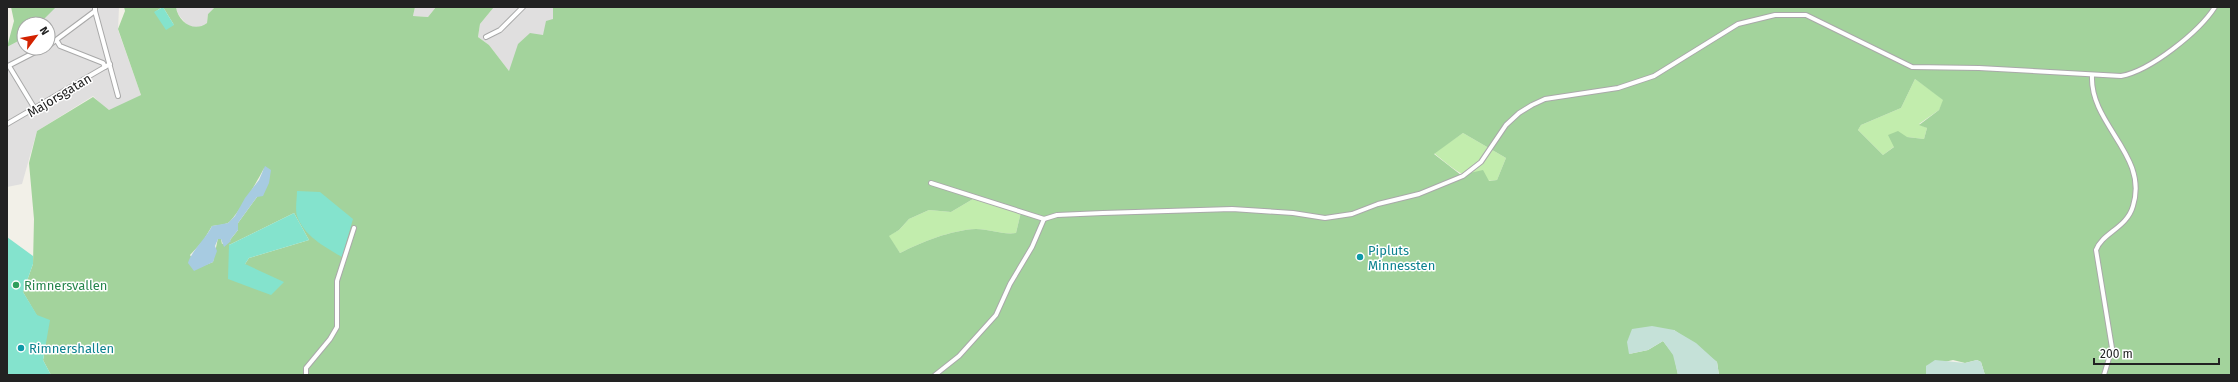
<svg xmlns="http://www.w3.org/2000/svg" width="2238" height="382" font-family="'Fira Sans',sans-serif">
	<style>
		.residential { fill: #e0dfdf }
		.grass { fill: #c2edad }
		.forest { fill: #a3d39c; fill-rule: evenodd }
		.wetland { fill: #c5e1d8 }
		.pitch { fill: #84e3cd }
		.water { fill: #a7cbe1 }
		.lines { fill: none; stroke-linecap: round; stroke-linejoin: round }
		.street-casing { stroke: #a9a9a9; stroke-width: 6 }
		.street { stroke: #fff; stroke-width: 4 }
		.culture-dot { fill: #0f9aa8; stroke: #fff; stroke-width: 1.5 }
		.leisure-dot { fill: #2e9e5b; stroke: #fff; stroke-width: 1.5 }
		.labels { text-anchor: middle; stroke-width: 3; stroke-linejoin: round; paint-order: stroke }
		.street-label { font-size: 13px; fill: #222; stroke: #fff }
		.culture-label { font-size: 13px; fill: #0d838f; stroke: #fff; text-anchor: start }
		.leisure-label { font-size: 13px; fill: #27864d; stroke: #fff; text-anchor: start }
	</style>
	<rect width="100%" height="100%" fill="#f2f0e8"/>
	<g class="residential">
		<polygon points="55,7 119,7 118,30 141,95 109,112 93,96 37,131 22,184 7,187 7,47 24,38 24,48 48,48 48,24 30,24 29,21 43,20"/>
		<polygon points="176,7 215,7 208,14 207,23 203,26 192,28 187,25 178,14"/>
		<polygon points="415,7 436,7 428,17 413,16"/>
		<polygon points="494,7 553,7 553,19 543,35 509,71 489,45 478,37 480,24"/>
	</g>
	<g class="grass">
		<polygon points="1915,79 1944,100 1939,110 1919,124 1927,128 1924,139 1907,137 1883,155 1858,130 1861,125 1901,108"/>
		<path d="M1463,133l43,25 -9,22c-27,4 -44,-11 -63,-27z"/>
		<path d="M973,199l48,13 -5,21c-13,2 -26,-4 -40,-4 -25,1 -54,13 -76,24l-12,-17 11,-6 10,-11 20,-9 22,2z"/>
	</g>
	<g class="forest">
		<polygon points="11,7 56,7 43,20 30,21 30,24 24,24 24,38 7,47 14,21"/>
		<path d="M124,7h38l-7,5 19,13 -11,-18h13c2,15 18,26 31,16l1,-9 7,-7h200l-2,9 15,1 8,-10h58l-14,17 -2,13 11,8 20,26 9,-27 12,-11 13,2 3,-14 7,-2v-12h1678v368h-246l-4,-13 -4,-2 -12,3 -12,-3 -27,6v9h-207l-2,-13 -43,-32 -45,24 19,-4 15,-9 11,14 4,20h-1627l-8,-15 3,-14 -9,-30 -14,-24 10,-28 1,-45 -5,-56 8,-32 56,-34 16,13 32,-15 -23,-66 7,-18zM1915,79l28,21 -4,10 -20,15 8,3 -3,11 -17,-2 -9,-6 -10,4 6,12 -11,8 -25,-25 3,-5 40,-17zM1463,133l43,25 -9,22 -8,1 -6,-11 -22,5 -27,-21zM264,168l-7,29 -19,26v7l-8,10 -8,4 -1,-5 -3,-1 -5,24 -15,6 -8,-13 13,-14 9,-15c5,-1 11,-1 16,-3 7,-4 32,-46 36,-55zM973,199l48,13 -5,21c-13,2 -26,-4 -40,-4 -25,1 -54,13 -76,24l-11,-17 10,-6 10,-11 20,-9 22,2zM294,213l15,27 -60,18 -4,6 -16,-19z"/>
	</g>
	<g class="wetland">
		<polygon points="1652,326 1674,330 1696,343 1717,362 1719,375 1678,375 1673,355 1663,341 1648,350 1629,354 1627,342 1632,329"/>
		<polygon points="1935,360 1965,363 1977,360 1981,362 1985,375 1926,375 1926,366"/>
	</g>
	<g class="pitch">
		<polygon points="163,7 174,25 166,30 154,12"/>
		<path d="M297,191l23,1 33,27 -11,38c-17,-10 -38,-21 -45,-41 -2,-7 0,-18 0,-25z"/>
		<polygon points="294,213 309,240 249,258 245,264 284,282 271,295 228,279 229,245"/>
		<polygon points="7,237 33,256 33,264 23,292 37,315 50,320 43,360 51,375 7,375"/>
	</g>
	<path class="water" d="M265,166l6,4 -2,13 -6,13 -6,1 -19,26v7l-8,10 1,1 -7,6 -3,-8h-3l-3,7 2,5 -4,11 -19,9 -6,-8c3,-11 18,-25 24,-37l16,-3 7,-7 10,-18 14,-18z"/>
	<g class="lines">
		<g class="street-casing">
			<g id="street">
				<polyline points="95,11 118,96"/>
				<polyline points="486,37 500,30 523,7"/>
				<polyline points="57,41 60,46 103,63 105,67"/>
				<polyline points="48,46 95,11 95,7"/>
				<polyline points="8,66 43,48"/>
				<polyline points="9,66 35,109"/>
				<path d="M2092,76c-2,49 57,79 41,130 -6,22 -31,27 -37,44l16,98 -8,27"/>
				<polyline points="7,124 110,64"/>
				<path d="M931,183l113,36 13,-4 46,-2 129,-4 61,4 32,5 27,-4 26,-10 41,-10 44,-18 18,-14 25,-37 13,-12 13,-8 13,-6 73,-11 36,-12 84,-52 37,-9h31l106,52 67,1 142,8c29,-5 78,-44 94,-69"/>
				<polyline points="306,375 306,368 330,339 337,327 337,281 354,228"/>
				<polyline points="935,375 959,356 996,315 1010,284 1032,247 1044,219"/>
			</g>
		</g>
		<use href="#street" class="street"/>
	</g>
	<g class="culture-dot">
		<circle cx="1360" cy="257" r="4"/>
		<circle cx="21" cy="348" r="4"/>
	</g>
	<circle class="leisure-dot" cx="16" cy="285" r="4"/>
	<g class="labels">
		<g class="street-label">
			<text transform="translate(59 95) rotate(-31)" y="5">Majorsgatan</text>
		</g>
		<g class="culture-label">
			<text x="1368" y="255">Pipluts<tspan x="1368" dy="15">Minnessten</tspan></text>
			<text x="29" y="353">Rimnershallen</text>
		</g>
		<g class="leisure-label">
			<text x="24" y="290">Rimnersvallen</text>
		</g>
	</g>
	<rect width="2238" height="382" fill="none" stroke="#222222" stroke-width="16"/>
	<g transform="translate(36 36) rotate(58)"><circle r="19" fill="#ffffff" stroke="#a7a7a7"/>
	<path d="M0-3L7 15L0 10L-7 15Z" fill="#d32200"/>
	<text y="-6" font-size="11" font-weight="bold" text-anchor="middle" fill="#222222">N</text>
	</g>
	<path d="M2094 358v6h125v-6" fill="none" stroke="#222222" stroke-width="2"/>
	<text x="2100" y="358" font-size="12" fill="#222222" stroke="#ffffff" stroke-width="3" paint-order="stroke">200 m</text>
</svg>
